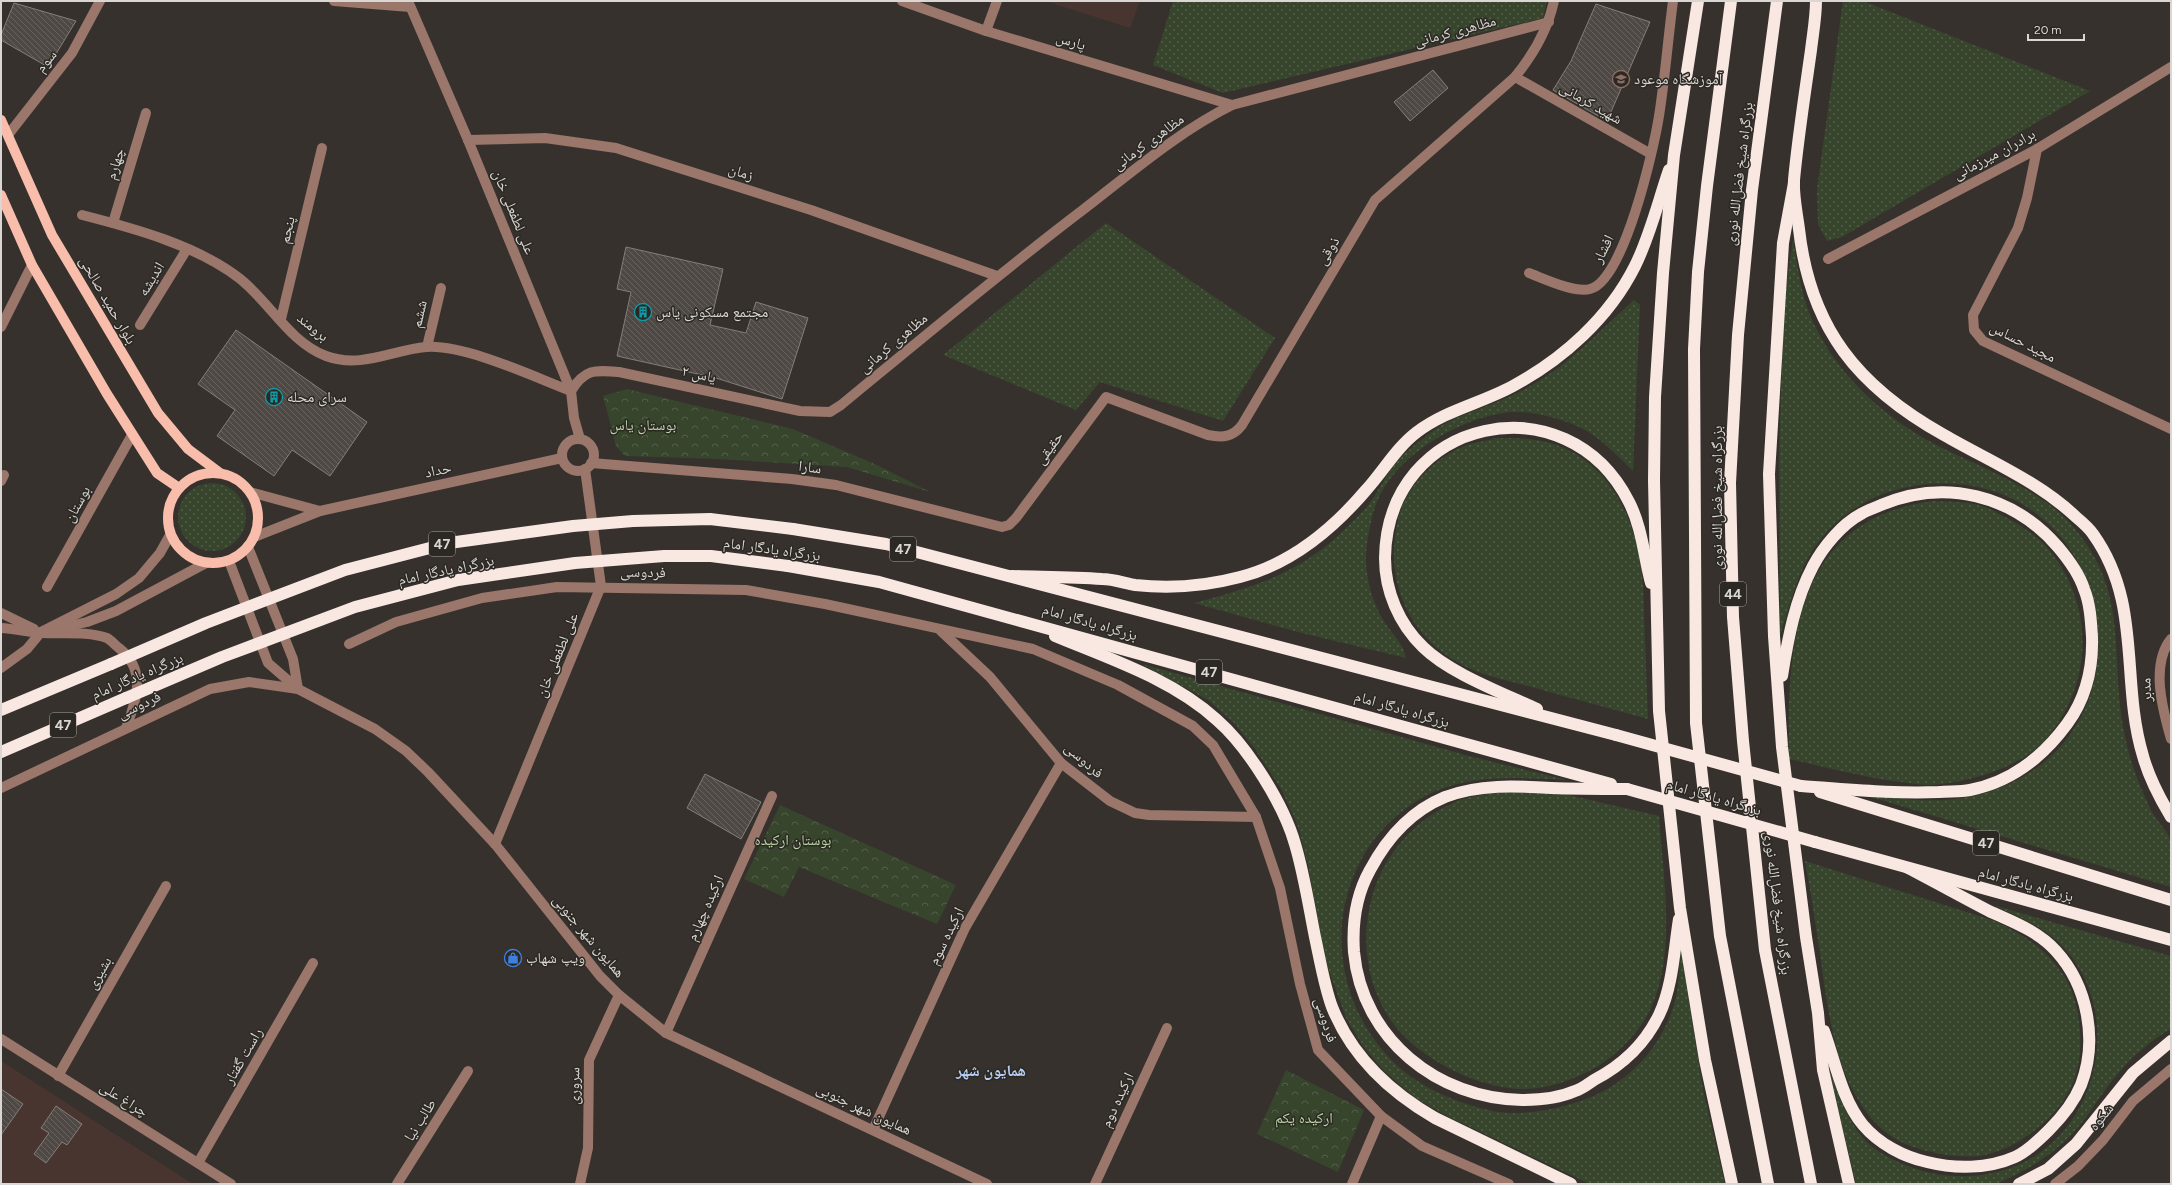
<svg xmlns="http://www.w3.org/2000/svg" width="2172" height="1185" font-family="Figtree,'Noto Naskh Arabic',sans-serif">
	<style>
		.commercial { fill: #48352f }
		.grass { fill: url(#grass-dots) }
		.park { fill: url(#park-crowns) }
		.building { fill: url(#building-back-hatch); stroke: #847e79 }
		.lines { fill: none; stroke-linecap: round; stroke-linejoin: round }
		.minor { stroke: #9a766b; stroke-width: 10 }
		.major { stroke: #f8bdab; stroke-width: 10 }
		.highway { stroke: #f9e7e1; stroke-width: 12 }
		.highway-bridge { stroke: #f9e7e1; stroke-width: 12 }
		.labels { text-anchor: middle; stroke-width: 3; stroke-linejoin: round; paint-order: stroke }
		.shield { fill: #2c2823; stroke: #a5a29e; stroke-width: 1 }
		.shield-label { font-size: 14px; font-weight: bold; fill: #d9d6d3 }
		.street-label { font-size: 15px; fill: #d9d6d3; stroke: #2c2823 }
		.poi-label { font-size: 15px; fill: #d9d6d3; stroke: #2c2823; text-anchor: start }
		.park-label { font-size: 15px; fill: #b8d7a3; stroke: #2c2823 }
		.neighbourhood-label { font-size: 16px; font-weight: bold; fill: #b4cef4; stroke: #2c2823 }
	</style>
	<defs>
		<pattern id="grass-dots" width="8" height="8" patternUnits="userSpaceOnUse"><rect width="8" height="8" fill="#37452d"/><path d="M2 2h.1M6 6h.1" fill="none" stroke="#535f4b" stroke-width="1.8" stroke-linecap="round"/></pattern>
		<pattern id="park-crowns" width="20" height="18" patternUnits="userSpaceOnUse"><rect width="20" height="18" fill="#37452d"/><path d="M2 6a3 3 0 1 1 6 0M12 15a3 3 0 1 1 6 0" fill="none" stroke="#535f4b"/></pattern>
		<pattern id="building-back-hatch" width="6" height="6" patternUnits="userSpaceOnUse"><rect width="6" height="6" fill="#4e4944"/><path d="M-1 5l2 2M0 0l6 6M5-1l2 2" fill="none" stroke="#67625e"/></pattern>
	</defs>
	<rect width="100%" height="100%" fill="#36312d"/>
	<g class="commercial">
		<polygon points="1045,1 1140,1 1130,28"/>
		<polygon points="1,1061 193,1184 1,1184"/>
	</g>
	<g class="grass">
		<polygon points="1173,1 1547,1 1543,18 1223,93 1153,65"/>
		<polygon points="1843,1 1863,1 2090,91 1842,237 1827,241 1818,224 1817,189"/>
		<polygon points="1106,223 1275,338 1223,421 1100,382 1076,410 943,355"/>
		<path d="M1793,239c5,28 8,57 20,83 28,60 82,105 142,132 34,16 85,38 111,65 67,70 42,134 59,217 5,26 15,52 27,76 5,9 14,17 18,27 2,6 1,39 1,48l-320,-96c39,6 78,14 117,6 204,-42 154,-336 -48,-312 -55,6 -103,42 -122,95 -7,18 -12,37 -18,56l-1,-183 5,-152z"/>
		<path d="M1634,300l6,5 -7,166c-18,-17 -33,-35 -56,-45 -21,-9 -52,-17 -74,-13 -45,7 -102,40 -123,82 -7,14 -11,34 -13,49 -4,26 4,57 18,79 8,12 19,21 21,35l-108,-26 -104,-29c62,-16 112,-32 157,-80 6,-6 13,-12 19,-20 8,-12 15,-26 24,-38 11,-13 25,-24 39,-34 22,-16 62,-26 88,-40 44,-22 76,-58 113,-91z"/>
		<path d="M1496,438c19,0 37,0 54,5 58,16 86,75 92,131 2,22 2,44 3,66 1,27 2,53 3,79 -34,-9 -68,-19 -102,-28 -23,-7 -47,-11 -70,-20 -63,-25 -94,-85 -78,-151 7,-33 37,-63 69,-75 9,-3 20,-4 29,-7z"/>
		<circle cx="212" cy="517" r="34"/>
		<path d="M1934,501c17,1 35,0 51,6 7,2 15,8 22,11 13,7 27,16 37,26 51,56 51,138 2,195 -25,29 -79,44 -116,46 -9,0 -19,-2 -28,-3 -38,-4 -75,-15 -113,-23 -2,-114 4,-241 145,-258z"/>
		<path d="M1142,664l327,92 98,24c-44,-2 -89,-6 -131,11 -29,12 -55,36 -71,62 -38,63 -29,144 20,200 26,31 69,50 108,58 30,6 65,-2 93,-12 46,-17 82,-59 91,-107 3,-15 2,-32 3,-47l23,145 22,94h-135l-141,-67 -32,-18 -17,-14 -17,-15 -20,-24 -17,-28 -20,-56 -18,-97 -11,-41 -16,-35 -26,-40 -21,-26 -26,-23z"/>
		<path d="M1505,792l55,1 99,23c4,61 18,137 -9,194 -10,21 -28,39 -46,52 -22,15 -53,27 -81,27 -45,0 -105,-31 -131,-67 -30,-42 -33,-99 -13,-145 15,-34 46,-64 81,-77 14,-5 30,-6 45,-8z"/>
		<path d="M1805,861l190,60c28,13 53,29 69,55 10,16 15,36 16,55 4,49 -18,83 -59,109 -12,7 -29,15 -43,16 -15,1 -32,0 -46,-4 -39,-8 -60,-26 -79,-61 -19,-35 -27,-91 -32,-131 -5,-33 -10,-66 -16,-99z"/>
		<path d="M1993,905l178,51v73c-21,11 -40,29 -55,47 -16,18 -27,41 -44,58 -22,23 -48,38 -76,50h-140l-28,-118c10,27 19,57 40,77 16,15 42,25 63,30 29,6 61,4 89,-9 84,-38 105,-162 36,-224 -18,-16 -41,-25 -63,-35z"/>
	</g>
	<g class="park">
		<polygon points="627,389 793,429 877,465 930,492 847,467 719,459 625,456 616,446 603,396"/>
		<polygon points="780,805 956,885 937,924 799,867 784,897 744,879"/>
		<polygon points="1286,1070 1364,1110 1338,1172 1257,1134"/>
	</g>
	<g class="building">
		<polygon points="14,3 76,21 48,67 1,40 1,35"/>
		<polygon points="1596,4 1650,22 1607,121 1553,90 1571,61"/>
		<polygon points="1433,70 1448,88 1410,121 1394,102"/>
		<polygon points="626,247 723,269 710,325 746,333 756,302 808,318 782,399 716,378 617,356 631,292 617,289"/>
		<polygon points="236,330 367,422 330,476 292,450 274,476 217,436 235,410 198,384"/>
		<polygon points="705,774 761,802 741,839 687,808"/>
		<polygon points="1,1089 23,1104 1,1135"/>
		<polygon points="56,1106 82,1124 67,1145 62,1142 46,1163 34,1154 49,1133 41,1128"/>
	</g>
	<g class="lines">
		<g class="minor">
			<polyline points="334,1 410,7"/>
			<polyline points="408,1 468,140 571,391 574,418 580,439"/>
			<polyline points="902,1 986,31 1232,105"/>
			<polyline points="986,31 997,1"/>
			<polyline points="1515,77 1651,154"/>
			<polyline points="8,135 72,53 100,1"/>
			<polyline points="468,140 545,138 616,148 811,210 997,276"/>
			<polyline points="2037,149 2027,198 2018,228 1973,315 1974,330 1983,341 2171,429"/>
			<path d="M82,215c51,13 114,30 157,63 30,23 50,64 87,78 35,13 66,-6 100,-9 39,-3 108,30 145,44"/>
			<polyline points="113,223 146,113"/>
			<polyline points="1828,259 2037,149 2171,67"/>
			<path d="M1529,273c16,6 45,20 61,16 34,-8 64,-141 69,-173 6,-38 9,-77 14,-115"/>
			<polyline points="281,319 322,148"/>
			<polyline points="140,325 187,249"/>
			<polyline points="1,327 32,265"/>
			<polyline points="427,347 441,288"/>
			<path d="M571,391c14,-22 23,-21 48,-19l181,39 30,1 11,-7c80,-66 160,-133 243,-196 48,-37 94,-77 148,-104l317,-83"/>
			<circle cx="578" cy="455" r="16"/>
			<path d="M591,463l201,16 44,6 166,42 7,-2 7,-7 90,-121 102,38c15,3 25,2 34,-10l133,-225 140,-123c18,-22 33,-48 39,-76"/>
			<polyline points="1,481 4,475"/>
			<polyline points="250,492 320,511"/>
			<polyline points="254,537 320,511 562,458"/>
			<polyline points="229,561 268,663 298,689 293,659 248,547"/>
			<polyline points="47,587 132,435"/>
			<polyline points="1,613 34,629"/>
			<path d="M1,628c14,1 28,4 42,5 20,1 45,-2 64,5 4,2 8,7 12,10 28,22 18,51 7,80"/>
			<polyline points="57,629 87,622 116,611 206,563"/>
			<polyline points="941,631 990,677 1061,763 1110,801 1135,813 1149,815 1256,817"/>
			<path d="M2171,639c-21,26 -8,72 0,100"/>
			<polyline points="349,644 396,622 482,598 557,587 746,590 825,604 1033,649 1118,685 1193,726 1213,745 1256,817 1280,888 1300,984 1318,1050 1381,1116 1422,1146 1509,1184"/>
			<polyline points="1,668 27,649 41,632 116,594 139,578 160,553 170,535"/>
			<polyline points="1,788 210,689 249,682 298,689 375,729 406,751 428,772 495,844 600,976 619,995 666,1033 987,1184"/>
			<polyline points="495,844 601,586 585,469"/>
			<polyline points="666,1033 772,796"/>
			<polyline points="1,1039 231,1184"/>
			<polyline points="58,1076 166,886"/>
			<polyline points="873,1130 965,928 1061,763"/>
			<polyline points="198,1163 313,963"/>
			<polyline points="397,1184 468,1071"/>
			<polyline points="580,1184 588,1148 589,1060 619,995"/>
			<polyline points="1095,1184 1167,1028"/>
			<polyline points="1352,1184 1381,1116"/>
			<polyline points="2055,1184 2078,1166 2103,1140 2133,1101 2171,1069"/>
		</g>
		<g class="major">
			<polyline points="1,120 52,235 158,413 188,449 220,473"/>
			<polyline points="1,195 32,265 107,394 157,473 179,488"/>
			<circle cx="213" cy="518" r="45"/>
		</g>
		<g class="highway">
			<polyline points="1698,1 1674,155 1663,273 1655,397 1654,480 1659,711 1680,908 1705,1060 1732,1184"/>
			<polyline points="1731,1 1707,186 1698,272 1694,349 1696,723 1720,936 1768,1184"/>
			<polyline points="1777,1 1752,190 1738,335 1730,483 1733,617 1743,741 1765,950 1811,1184"/>
			<path d="M1816,1c0,16 -3,32 -5,49 -6,43 -13,87 -17,130 -1,16 3,33 5,49 11,99 59,158 145,206 45,26 94,46 132,82 6,5 13,11 17,17 50,70 27,146 50,222 6,22 16,41 28,61"/>
			<polyline points="1794,183 1783,243 1769,474 1774,636 1782,747 1806,937 1818,1013 1823,1070 1849,1184"/>
			<polyline points="793,529 886,544 1616,735"/>
			<polyline points="788,566 879,582 1611,784"/>
			<path d="M1012,576c30,1 60,1 90,3 11,0 22,4 33,6 35,4 71,1 105,-8 51,-13 94,-49 127,-88 17,-19 30,-42 50,-57 29,-22 65,-29 96,-46 50,-27 96,-68 122,-120 15,-30 23,-64 34,-96"/>
			<path d="M1055,636c55,23 117,43 162,84 31,27 67,85 78,124 9,30 14,63 20,93 5,23 9,48 17,70 20,50 58,85 103,111l136,66"/>
			<path d="M1782,676c6,-38 13,-76 31,-110 10,-19 29,-42 48,-52 6,-4 14,-6 20,-9 64,-27 132,-10 177,42 11,13 21,26 26,42 6,14 7,32 8,48 1,32 -6,61 -25,87 -25,34 -56,58 -97,66 -10,2 -21,1 -31,2 -46,2 -92,-3 -138,-6"/>
			<path d="M1537,709c-34,-16 -88,-36 -114,-62 -24,-23 -38,-56 -38,-89 2,-141 182,-179 244,-56 13,25 15,55 22,81"/>
			<polyline points="1,710 111,664"/>
			<polyline points="1,752 126,698"/>
			<path d="M1627,789c-25,0 -50,0 -76,-1 -35,-2 -72,-4 -106,9 -34,14 -58,41 -75,73 -14,25 -18,53 -16,82 8,87 84,147 168,148 17,0 37,-2 53,-9 7,-2 13,-7 19,-11 29,-15 51,-36 65,-65 14,-29 15,-65 20,-96"/>
			<polyline points="1820,792 2171,900"/>
			<polyline points="1815,842 2171,940"/>
			<path d="M1824,1031c11,30 18,69 39,94 16,19 41,32 64,37 28,7 61,7 88,-5 12,-5 25,-18 34,-27 13,-13 25,-28 32,-45 17,-44 7,-99 -25,-134 -18,-20 -43,-29 -67,-40 -27,-14 -54,-29 -81,-43"/>
			<polyline points="2019,1184 2048,1169 2076,1144 2133,1073 2171,1041"/>
		</g>
		<g class="highway-bridge">
			<polyline points="111,664 206,623 345,570 449,543 573,526 633,521 710,519 793,529"/>
			<polyline points="126,698 222,657 355,607 458,580 575,563 664,556 711,556 788,566"/>
			<polyline points="1616,735 1801,786"/>
			<polyline points="1627,789 1815,842"/>
		</g>
	</g>
	<defs>
		<g id="school-ring" transform="scale(0.9)"><circle r="9.5" fill="#2c2823" stroke="#8d6e63" stroke-width="1.5"/><path d="M0-5L7-2L0 1L-7-2ZM-4 1L0 2.5L4 1V4Q0 6-4 4Z" fill="#8d6e63"/></g>
		<g id="building-ring" transform="scale(0.9)"><circle r="9.5" fill="#2c2823" stroke="#0f9aa8" stroke-width="1.5"/><path d="M-4-6H4V6H1V3H-1V6H-4ZM-2.5-4.3h1.7v1.8h-1.7ZM.8-4.3h1.7v1.8H.8ZM-2.5-1h1.7V.8h-1.7ZM.8-1h1.7V.8H.8Z" fill="#0f9aa8"/></g>
		<g id="shop-ring" transform="scale(0.9)"><circle r="9.5" fill="#2c2823" stroke="#3f7fe0" stroke-width="1.5"/><path d="M-5-2.5h2.3a2.7 3.5 0 0 1 5.4 0H5L5.5 6h-11ZM-1.5-2.5h3a1.5 2.3 0 0 0-3 0Z" fill="#3f7fe0"/></g>
	</defs>
	<g fill-rule="evenodd">
		<use href="#school-ring" x="1621" y="79"/>
		<use href="#building-ring" x="643" y="312"/>
		<use href="#building-ring" x="274" y="397"/>
		<use href="#shop-ring" x="513" y="958"/>
	</g>
	<g class="labels">
		<g class="shield">
			<rect x="429" y="532" width="26" height="24" rx="3"/>
			<rect x="890" y="537" width="26" height="24" rx="3"/>
			<rect x="1720" y="582" width="26" height="24" rx="3"/>
			<rect x="1196" y="660" width="26" height="24" rx="3"/>
			<rect x="50" y="713" width="26" height="24" rx="3"/>
			<rect x="1973" y="831" width="26" height="24" rx="3"/>
		</g>
		<g class="shield-label">
			<text x="442" y="549">47</text>
			<text x="903" y="554">47</text>
			<text x="1733" y="599">44</text>
			<text x="1209" y="677">47</text>
			<text x="63" y="730">47</text>
			<text x="1986" y="848">47</text>
		</g>
		<g class="street-label">
			<text transform="translate(1455 31) rotate(-15)" y="5">مظاهری کرمانی</text>
			<text transform="translate(1071 41) rotate(17)" y="5">پارس</text>
			<text transform="translate(46 61) rotate(-51)" y="5">سوم</text>
			<text transform="translate(1591 103) rotate(30)" y="5">شهید کرمانی</text>
			<text transform="translate(1148 142) rotate(-36)" y="5">مظاهری کرمانی</text>
			<text transform="translate(1994 154) rotate(-28)" y="5">برادران میرزمانی</text>
			<text transform="translate(115 164) rotate(-73)" y="5">چهارم</text>
			<text transform="translate(741 172) rotate(18)" y="5">زمان</text>
			<text transform="translate(1739 174) rotate(-83)" y="5">بزرگراه شیخ فضل‌الله نوری</text>
			<text transform="translate(514 212) rotate(68)" y="5">علی لطفعلی خان</text>
			<text transform="translate(287 230) rotate(-77)" y="5">پنجم</text>
			<text transform="translate(1603 249) rotate(-63)" y="5">افشار</text>
			<text transform="translate(1328 251) rotate(-59)" y="5">ذوقی</text>
			<text transform="translate(151 279) rotate(-59)" y="5">اندیشه</text>
			<text transform="translate(108 300) rotate(60)" y="5">بلوار حمید صالحی</text>
			<text transform="translate(419 314) rotate(-77)" y="5">ششم</text>
			<text transform="translate(313 327) rotate(39)" y="5">برومند</text>
			<text transform="translate(2023 342) rotate(27)" y="5">مجید حساس</text>
			<text transform="translate(893 343) rotate(-40)" y="5">مظاهری کرمانی</text>
			<text transform="translate(699 374) rotate(12)" y="5">یاس ۲</text>
			<text transform="translate(1049 448) rotate(-54)" y="5">حقیقی</text>
			<text transform="translate(810 467) rotate(7)" y="5">سارا</text>
			<text transform="translate(438 470) rotate(-12)" y="5">حداد</text>
			<text transform="translate(1717 498) rotate(-90)" y="5">بزرگراه شیخ فضل‌الله نوری</text>
			<text transform="translate(77 504) rotate(-61)" y="5">بوستان</text>
			<text transform="translate(772 549) rotate(8)" y="5">بزرگراه یادگار امام</text>
			<text transform="translate(446 570) rotate(-12)" y="5">بزرگراه یادگار امام</text>
			<text transform="translate(643 572) rotate(1)" y="5">فردوسی</text>
			<text transform="translate(1090 622) rotate(16)" y="5">بزرگراه یادگار امام</text>
			<text transform="translate(557 655) rotate(-68)" y="5">علی لطفعلی خان</text>
			<text transform="translate(137 676) rotate(-23)" y="5">بزرگراه یادگار امام</text>
			<text transform="translate(2146 690) rotate(-93)" y="5">مدبر</text>
			<text transform="translate(139 705) rotate(-25)" y="5">فردوسی</text>
			<text transform="translate(1402 709) rotate(16)" y="5">بزرگراه یادگار امام</text>
			<text transform="translate(1084 760) rotate(41)" y="5">فردوسی</text>
			<text transform="translate(1714 797) rotate(16)" y="5">بزرگراه یادگار امام</text>
			<text transform="translate(2026 884) rotate(15)" y="5">بزرگراه یادگار امام</text>
			<text transform="translate(1778 903) rotate(83)" y="5">بزرگراه شیخ فضل‌الله نوری</text>
			<text transform="translate(705 908) rotate(-66)" y="5">ارکیده چهارم</text>
			<text transform="translate(589 936) rotate(50)" y="5">همایون‌ شهر جنوبی</text>
			<text transform="translate(946 936) rotate(-64)" y="5">ارکیده سوم</text>
			<text transform="translate(99 973) rotate(-60)" y="5">بشیری</text>
			<text transform="translate(1326 1020) rotate(73)" y="5">فردوسی</text>
			<text transform="translate(243 1056) rotate(-60)" y="5">راست گفتار</text>
			<text transform="translate(574 1086) rotate(-89)" y="5">سروری</text>
			<text transform="translate(124 1099) rotate(32)" y="5">چراغ‌ علی</text>
			<text transform="translate(1117 1100) rotate(-65)" y="5">ارکیده دوم</text>
			<text transform="translate(864 1109) rotate(25)" y="5">همایون‌ شهر جنوبی</text>
			<text transform="translate(2101 1117) rotate(-51)" y="5">شکوه</text>
			<text transform="translate(420 1120) rotate(-58)" y="5">طالب‌ نیا</text>
		</g>
		<g class="poi-label">
			<text x="1634" y="84">آموزشگاه موعود</text>
			<text x="656" y="317">مجتمع مسکونی یاس</text>
			<text x="287" y="402">سرای محله</text>
			<text x="526" y="963">ویپ شهاب</text>
		</g>
		<g class="park-label">
			<text x="643" y="430">بوستان یاس</text>
			<text x="793" y="845">بوستان ارکیده</text>
			<text x="1304" y="1123">ارکیده یکم</text>
		</g>
		<g class="neighbourhood-label">
			<text x="991" y="1076">همایون شهر</text>
		</g>
	</g>
	<rect width="2172" height="1185" fill="none" stroke="#d9d6d3" stroke-width="4"/>
	<path d="M2028 34v6h56v-6" fill="none" stroke="#d9d6d3" stroke-width="2"/>
	<text x="2034" y="34" font-size="12" fill="#d9d6d3" stroke="#2c2823" stroke-width="3" paint-order="stroke">20 m</text>
</svg>
